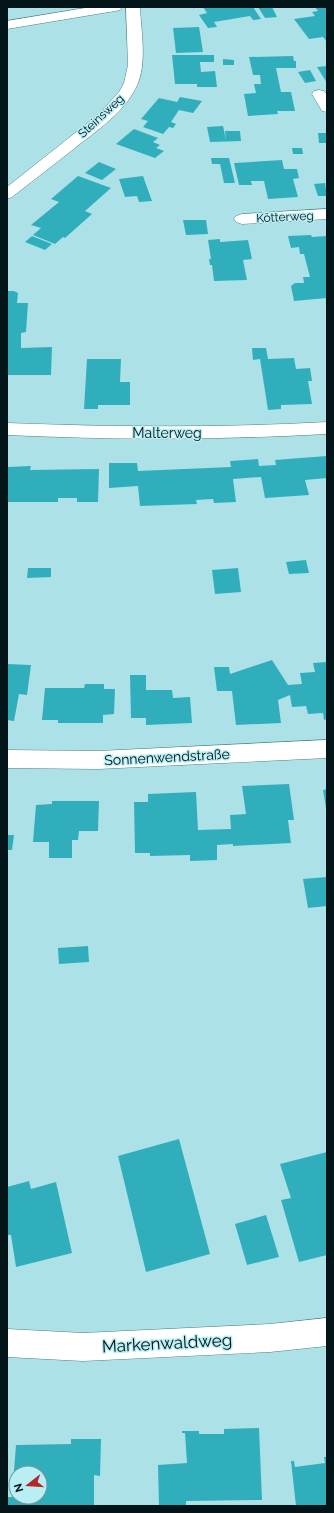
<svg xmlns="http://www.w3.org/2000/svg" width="334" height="1513" font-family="Raleway,sans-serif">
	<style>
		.building { fill: #31aebc; fill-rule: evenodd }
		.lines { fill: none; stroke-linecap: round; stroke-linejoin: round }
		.street-casing { stroke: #4f8087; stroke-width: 1 }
		.secondary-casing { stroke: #4f8087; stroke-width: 1 }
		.street { fill: #fff; fill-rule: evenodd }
		.secondary { fill: #fff; fill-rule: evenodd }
		.labels { text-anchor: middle; stroke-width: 3; stroke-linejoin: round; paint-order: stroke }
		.far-street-label { font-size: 12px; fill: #021417; stroke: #baeef5 }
		.street-label { font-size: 14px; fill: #021417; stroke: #baeef5 }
		.near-street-label { font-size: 17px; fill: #021417; stroke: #baeef5 }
	</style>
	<rect width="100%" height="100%" fill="#ade1e8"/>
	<g class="building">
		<polygon points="203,7 253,7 261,19 253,20 250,16 214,22 217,27 208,28 199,15 207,13"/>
		<polygon points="258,7 272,7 277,17 265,18"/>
		<polygon points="315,7 327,7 327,42 323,37 309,39 294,19 315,16 312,12 318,11"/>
		<polygon points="199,27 203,52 176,53 173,28"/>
		<polygon points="172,55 214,55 214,62 200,62 201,72 215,71 217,87 197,87 197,84 175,84"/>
		<polygon points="293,56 294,61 296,61 296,68 276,68 281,92 291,92 295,111 277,111 278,114 248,116 244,94 256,93 254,84 261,84 260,75 253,75 249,57"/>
		<polygon points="223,59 234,60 234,65 223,65"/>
		<polygon points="327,66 327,83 317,67"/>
		<polygon points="310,70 316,81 305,83 298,72"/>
		<polygon points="180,97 202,101 193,113 179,110 171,122 176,124 173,128 169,127 163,134 143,127 148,121 141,119 159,98 177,102"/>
		<polygon points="223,126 226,140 225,131 240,131 241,141 210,142 207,127"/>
		<polygon points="134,129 158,138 153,142 160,145 156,148 164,151 155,158 116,144"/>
		<polygon points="318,133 327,133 327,143 319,143"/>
		<polygon points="292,148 302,148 303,154 293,154"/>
		<polygon points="211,158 229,158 235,183 224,183 220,164 212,164"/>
		<polygon points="282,160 284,169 297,169 299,178 293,179 298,197 268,199 264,181 251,181 252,185 239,185 234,163"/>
		<polygon points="99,162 116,169 102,180 85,173"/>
		<polygon points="78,176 111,188 85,211 92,214 65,238 63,237 55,244 33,235 41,228 31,225 59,202 51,199"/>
		<polygon points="143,176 152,201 139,202 137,196 125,197 119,179"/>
		<polygon points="325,183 327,196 318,196 314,184"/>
		<polygon points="183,220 206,220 208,234 186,235"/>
		<polygon points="311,235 312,237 327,236 327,298 294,301 291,286 295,283 304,283 303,277 310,277 304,254 300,254 299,247 291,248 288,236"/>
		<polygon points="32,236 52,244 45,250 25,242"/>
		<polygon points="220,239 220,242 248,240 252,259 243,260 247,280 214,281 212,265 210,265 209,259 211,259 208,240"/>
		<polygon points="7,291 14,291 18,293 17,303 28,303 26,332 21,333 21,348 52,347 51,375 7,375"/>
		<polygon points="252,348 266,348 268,359 294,358 296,369 310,368 312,381 308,381 312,404 281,405 281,409 268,410 260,359 253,360"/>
		<polygon points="87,359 121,359 120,382 130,382 130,405 98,405 98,409 84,409"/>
		<polygon points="327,456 327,478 305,480 309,495 265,498 261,477 233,479 236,502 214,503 213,499 196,500 197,504 140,506 138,486 109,488 109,463 137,463 138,471 231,467 230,461 258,459 259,466 276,465 275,460"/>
		<polygon points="31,466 30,470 99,469 98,502 77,502 77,498 58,498 58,502 7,502 7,467"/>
		<polygon points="306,560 309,573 289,574 286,562"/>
		<polygon points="28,568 51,568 51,577 27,578"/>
		<polygon points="238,568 241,592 215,594 212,570"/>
		<polygon points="272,660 288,685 302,684 300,673 315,672 313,663 327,662 327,719 324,720 323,713 308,714 306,706 292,707 290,695 278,700 281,723 236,725 232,691 217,691 214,667 229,667 230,674"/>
		<polygon points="7,664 31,665 27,695 19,694 14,721 7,720"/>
		<polygon points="130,675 146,675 146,690 172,690 173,698 190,697 192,723 146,725 146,718 131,718"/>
		<polygon points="85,684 104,684 104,689 115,689 114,714 103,715 103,723 58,723 58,720 42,720 45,688 84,688"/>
		<polygon points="289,784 294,820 288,820 291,843 233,846 233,844 217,845 217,860 190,861 190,855 150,856 150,853 135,853 134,802 148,802 148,794 196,792 198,830 231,829 230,815 246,814 242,786"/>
		<polygon points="327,789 327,808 326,808 323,790"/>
		<polygon points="52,801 99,801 98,831 79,831 78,840 72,840 72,858 49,858 49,842 33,842 36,805 52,804"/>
		<polygon points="7,835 14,835 12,850 7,850"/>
		<polygon points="327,877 327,906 308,908 303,879"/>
		<polygon points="88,946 89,962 59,964 58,948"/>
		<polygon points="179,1139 210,1254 146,1272 118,1156"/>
		<polygon points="327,1152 327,1255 299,1262 281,1200 291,1198 280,1164"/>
		<polygon points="29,1181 31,1189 56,1182 72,1253 16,1267 11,1235 7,1235 7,1187"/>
		<polygon points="266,1215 279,1257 247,1265 235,1224"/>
		<polygon points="259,1428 262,1500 186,1501 186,1506 159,1506 158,1465 187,1463 185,1433 182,1433 182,1431 199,1431 199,1434 224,1434 224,1429"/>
		<path d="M71,1439h30l-1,37 -6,-1v31h-87v-9h5l4,-52 55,-1zM16,1473h24v24h-24z"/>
		<polygon points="324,1457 327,1457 327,1506 296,1506 291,1461 294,1461 295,1467 325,1463"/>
	</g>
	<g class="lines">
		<g class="street-casing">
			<g id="street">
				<polygon points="91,7 122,7 120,10 115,11 7,29 7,21"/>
				<polygon points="319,90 324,91 327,95 327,112 322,111 312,94 314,91"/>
				<polygon points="327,209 327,219 242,224 236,222 234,219 236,216 242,214"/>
				<path d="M327,422v12c-107,6 -213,6 -320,1v-12c107,4 213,5 320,-1z"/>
				<polygon points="327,740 327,758 98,769 7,768 7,750 98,751"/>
				<polygon points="327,1318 327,1346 270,1352 83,1361 7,1357 7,1329 83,1333 270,1324"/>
			</g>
		</g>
		<g class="secondary-casing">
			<path id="secondary" d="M126,7h14c1,24 7,53 -2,76 -11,28 -41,47 -63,65 -21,16 -42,33 -63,49l-5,2v-12l92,-73 20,-22 5,-9 4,-18z"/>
		</g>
		<use href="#street" class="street"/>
		<use href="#secondary" class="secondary"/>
	</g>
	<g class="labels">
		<g class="far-street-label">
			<text transform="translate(101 116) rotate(-43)" y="4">Steinsweg</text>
			<text transform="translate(285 217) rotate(-3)" y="4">Kötterweg</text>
		</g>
		<g class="street-label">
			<text x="167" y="438">Malterweg</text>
			<text transform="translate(167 757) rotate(-3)" y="5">Sonnenwendstraße</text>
		</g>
		<g class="near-street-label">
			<text transform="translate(167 1343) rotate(-3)" y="6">Markenwaldweg</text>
		</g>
	</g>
	<rect width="334" height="1513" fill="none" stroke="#021417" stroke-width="16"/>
	<g transform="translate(28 1485) rotate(253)"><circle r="19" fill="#baeef5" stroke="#70979c"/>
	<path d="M0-3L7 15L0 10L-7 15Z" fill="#b52625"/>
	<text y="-6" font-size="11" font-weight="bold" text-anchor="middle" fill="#021417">N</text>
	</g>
</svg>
